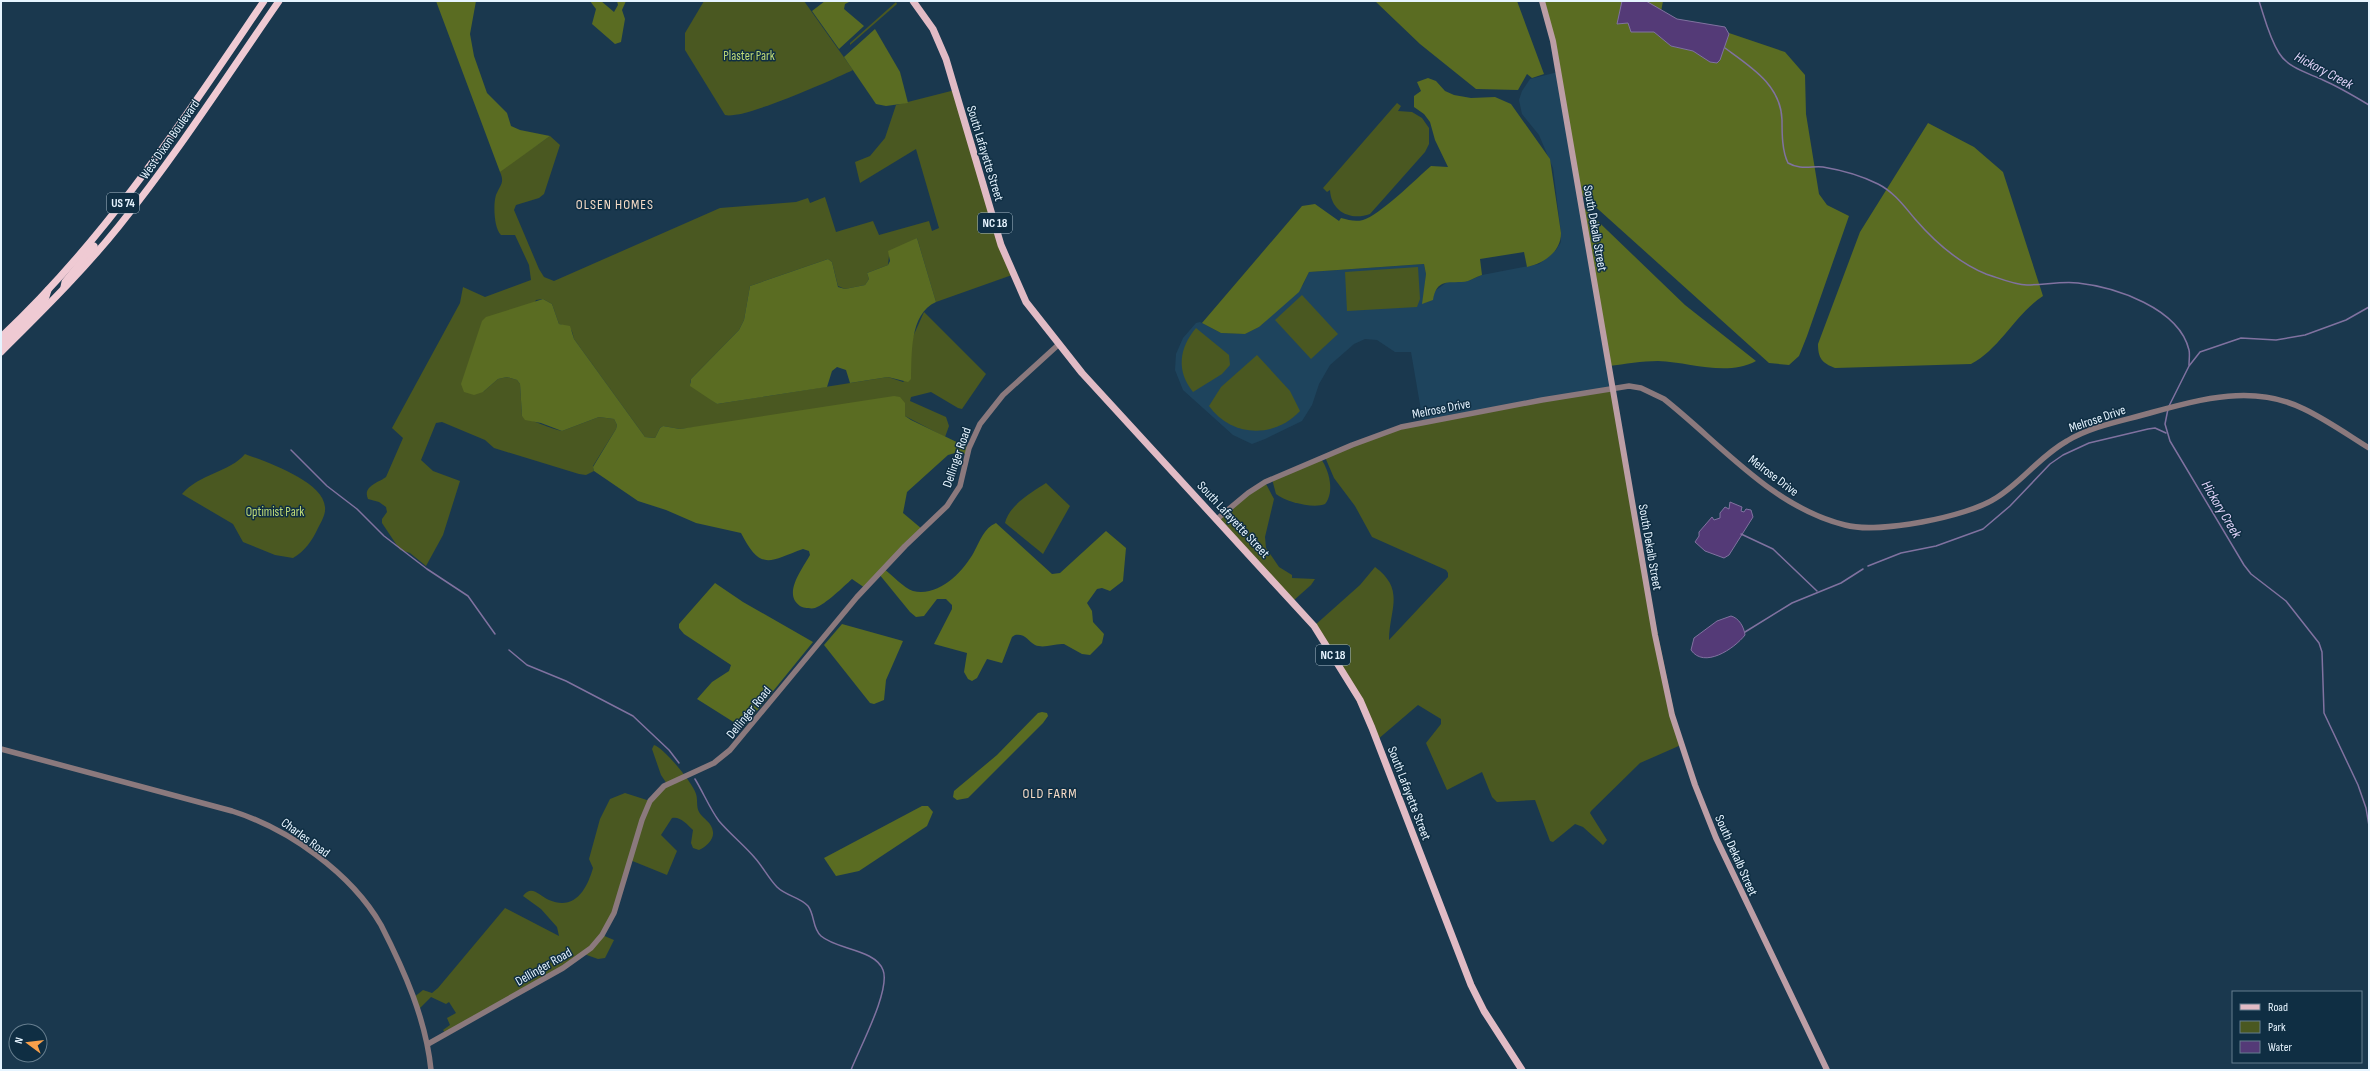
<svg xmlns="http://www.w3.org/2000/svg" width="2370" height="1071" font-family="'Sofia Sans Condensed',sans-serif">
	<style>
		.built { fill: #1e445d }
		.green { fill: #4a5821 }
		.forest { fill: #5a6c22 }
		.water { fill: #543a77; stroke: #8072a0 }
		.lines { fill: none; stroke-linecap: round; stroke-linejoin: round }
		.stream { stroke: #8072a0; stroke-width: 1.5 }
		.tertiary { stroke: #8b797d; stroke-width: 5.5 }
		.secondary { stroke: #bc9ea6; stroke-width: 6 }
		.primary { stroke: #e1bbc5; stroke-width: 7 }
		.trunk { stroke: #efcad3; stroke-width: 7 }
		.labels { text-anchor: middle; stroke-width: 3; stroke-linejoin: round; paint-order: stroke }
		.shield { fill: #0f2e43; stroke: #a6b9c7; stroke-width: 1 }
		.shield-label { font-size: 12px; font-weight: bold; fill: #e6f4ff }
		.park-label { font-size: 13px; fill: #c0db76; stroke: #0f2e43 }
		.street-label { font-size: 13px; fill: #e6f4ff; stroke: #0f2e43 }
		.water-label { font-size: 14px; font-style: italic; fill: #e1d4f9; stroke: #0f2e43 }
		.neighbourhood-label { font-size: 14px; letter-spacing: 1px; fill: #f6dcc7; stroke: #0f2e43 }
	</style>
	<rect width="100%" height="100%" fill="#1a384e"/>
	<polygon class="built" points="1558,72 1613,388 1423,422 1411,352 1395,352 1377,340 1365,339 1354,344 1330,365 1319,384 1312,405 1302,421 1265,439 1252,444 1233,435 1183,390 1175,370 1176,354 1183,338 1196,323 1200,322 1221,333 1245,334 1259,327 1303,285 1309,272 1424,264 1426,274 1423,303 1432,300 1435,291 1447,282 1468,281 1482,275 1539,264 1556,250 1561,242 1561,233 1553,168 1539,135 1522,114 1519,100 1522,91 1530,79"/>
	<g class="green">
		<path d="M704,1h100l49,69c-21,10 -110,50 -128,45l-40,-65v-17z"/>
		<polygon points="896,2 897,4 850,45 850,43"/>
		<path d="M955,90l57,185 -76,27 -19,-64 -28,18 -1,9 -21,8 2,6 -4,6 -20,4 -7,-3 -6,-24 -4,-3 -78,27 -6,34 -5,10 -48,49 -1,4 27,21 171,-27 15,5 8,-7v-34l13,-29 62,62 -24,35 -4,-1 -27,-16 -20,5 -1,4 36,16 3,9 -4,11 -40,-21v-13l-225,26 -17,-3 -3,2 -5,10 -10,-1 -71,-98c-2,-12 -5,-12 -15,-15l-7,-20 -9,-5 -7,1 -53,92 15,-13 9,-2 10,3 3,4 2,32c7,4 31,13 40,15l37,-14 15,2 3,6 -1,4 -23,37 1,5 -8,4 -7,-1 -85,-26 -9,-8 -43,-18 -6,1 -15,37 12,11 27,10 -17,54 -17,31 -16,-13 -10,-3 -18,-27v-4l5,-7 -1,-5 -7,-5 -11,-3c-6,-13 12,-17 18,-22l17,-39 -11,-10 68,-125 3,-16 22,10 46,-17 -2,-15 -14,-30h-14c-7,-6 -8,-31 -5,-40 4,-10 9,-12 4,-23l2,-3 48,-33 10,9 -16,49 -5,4 -23,7 -2,5 25,59 5,8 10,4 166,-73 76,-6 12,-4 2,5 15,-6 11,35 37,-11 6,14 50,-14 3,10 7,-3 -23,-79 -56,34 -5,-21 15,-6 15,-18 11,-33z"/>
		<path d="M1397,103l4,3 -3,5 14,1 10,6 7,10v16l-4,8 -55,62c-19,7 -39,-2 -40,-24l-3,2 -4,-4z"/>
		<polygon points="1418,267 1420,299 1417,307 1347,311 1345,272"/>
		<polygon points="1302,295 1338,334 1311,359 1275,320"/>
		<path d="M1196,328l33,27 1,10 -8,9 -29,18c-17,-21 -14,-44 3,-64z"/>
		<path d="M1257,355l33,36 10,20c-26,28 -69,26 -91,-5l12,-19z"/>
		<path d="M1613,388l29,171 39,186 -41,18 -49,48 -1,2 17,27 -4,5 -20,-18 -8,-3 -22,18 -3,-1 -15,-41 -38,2 -5,-5 -10,-25 -35,18 -21,-47 15,-19v-5l-23,-14 -41,35 -5,-12 -58,-102 46,-41 15,-18c31,23 14,43 14,73l59,-63v-4l-2,-3 -74,-33 -17,-31 -21,-28 -9,-21 66,-26z"/>
		<path d="M245,454c21,8 78,27 80,53 1,7 -4,15 -7,21 -6,13 -13,23 -25,30l-18,-3 -32,-13 -10,-18 -51,-30c17,-20 48,-22 63,-40z"/>
		<path d="M1321,459c8,11 14,33 4,45 -11,5 -39,-2 -49,-10l-4,-15z"/>
		<polygon points="1265,482 1274,499 1265,537 1266,548 1279,567 1292,575 1292,578 1315,579 1311,585 1293,601 1217,519"/>
		<path d="M1046,483l24,23 -27,48 -38,-31c4,-18 27,-31 41,-40z"/>
		<path d="M654,745c10,3 39,38 42,49 2,6 0,12 3,18 4,7 13,10 14,20 1,8 -7,15 -14,18l-6,-2 -2,-5 2,-13c-6,-6 -13,-14 -21,-12l-11,17 16,16 -10,24 -37,-15 -9,35 -19,40 12,5 -9,18 -7,1 -14,-5 -138,81 -3,-5 7,-5 -3,-7 9,-5 -7,-11 -3,2 -15,-7 -13,13 -5,-12 10,-8 9,3 6,-5 67,-80 54,28 -2,-9 -16,-18 -18,-13c9,-12 16,0 26,4 26,11 38,-11 44,-32l-4,-9 11,-40 10,-20 15,-6 25,8 17,-17 -6,-9 -9,-26z"/>
	</g>
	<g class="forest">
		<polygon points="436,1 476,1 470,34 474,56 487,93 507,113 511,126 520,130 550,136 500,172"/>
		<polygon points="590,1 601,1 614,12 618,5 617,1 626,1 622,10 625,19 621,42 615,44 592,24 596,9"/>
		<polygon points="825,1 851,1 845,4 844,9 864,26 839,49 812,11"/>
		<polygon points="1375,1 1517,1 1544,74 1532,78 1527,74 1518,90 1476,89 1420,44"/>
		<polygon points="1542,1 1663,1 1657,33 1671,46 1693,51 1707,59 1719,62 1729,33 1785,52 1805,75 1806,114 1819,194 1827,205 1849,216 1807,336 1799,356 1789,365 1769,363 1579,192 1565,109"/>
		<polygon points="875,29 900,72 908,103 886,106 876,104 844,57"/>
		<path d="M1428,78l8,3 9,10 9,4 17,3 24,-1 16,7 39,55 11,74c0,19 -17,30 -34,34l-3,-15 -44,7 2,16c-6,2 -9,4 -14,6 -15,4 -31,-6 -35,19l-11,4 4,-30 -2,-10 -115,8 -10,20 -40,35 -14,7 -24,-1 -19,-10 100,-117 13,-2 24,17 2,-3c8,2 14,4 22,2 16,-4 54,-42 68,-54l17,1 -13,-27 -5,-18 -6,-8 -10,-7v-11l7,-5 -4,-9z"/>
		<path d="M1928,123l46,24 29,25 40,124c-28,18 -42,52 -72,68l-136,4c-13,-5 -17,-10 -17,-24l42,-112z"/>
		<path d="M1581,205l104,100 71,56c-30,16 -66,1 -98,0 -16,0 -33,3 -49,5z"/>
		<path d="M917,238l19,64c-27,12 -24,53 -25,77l-3,3 -20,-5 -38,6 -4,-13 -9,-3 -5,4 -5,16 -110,17 -27,-18 1,-7 48,-49 5,-10 6,-34 78,-27 4,3 6,25 7,2 20,-4 4,-6 -2,-6 21,-8 2,-4 -2,-10z"/>
		<path d="M543,299l9,5 7,20 11,2 4,13 71,98 10,1 5,-10 3,-2 17,3 214,-33 6,1 5,6v13l6,4 58,28 -1,6 -13,-1 -7,2 -41,37 -4,21 19,16 -38,40c8,6 20,19 29,22 26,6 50,-19 61,-39 6,-11 10,-24 22,-29l56,51 8,-1 46,-42 20,17 -3,33 -13,10 -8,-3 -5,1 -10,14 5,8 1,11 11,12 -2,9 -12,12 -8,-1 -18,-10c-10,-1 -19,5 -29,1 -7,-4 -10,-12 -20,-10l-3,2 -10,26 -15,-4 -10,19 -5,3 -4,-2 -4,-7 3,-19 -33,-9 18,-35v-4l-6,-6h-9l-13,17 -8,1 -6,-5 -31,-38 -14,14 -13,-9c-9,8 -26,25 -37,29 -3,1 -12,0 -15,-2 -18,-12 3,-38 10,-51l-1,-4 -6,-2c-34,12 -42,23 -62,-16l-45,-10 -30,-13 -28,-9 -44,-30 -1,-4 23,-38 1,-4 -3,-6 -15,-2 -37,14 -21,-8 -16,-3 -3,-4 -2,-32 -3,-4 -10,-3 -9,2 -15,13 -9,3 -10,-3 -3,-8 21,-63 4,-4z"/>
		<polygon points="715,583 743,602 813,642 743,728 697,699 712,682 729,671 731,665 684,634 679,628 679,624"/>
		<polygon points="842,624 903,641 886,680 884,700 874,704 870,703 824,645"/>
		<polygon points="1042,712 1047,713 1048,716 1043,723 968,798 957,800 953,797 954,791 997,755 1038,713"/>
		<polygon points="922,806 928,806 933,812 927,826 859,871 836,876 824,858"/>
	</g>
	<g class="water">
		<polygon points="1622,1 1646,1 1677,19 1725,27 1729,34 1720,60 1717,63 1710,62 1693,51 1671,46 1654,32 1631,32 1628,23 1617,24"/>
		<polygon points="1730,502 1742,507 1741,511 1744,512 1746,509 1751,510 1753,517 1729,555 1724,558 1705,551 1695,542 1699,536 1699,532 1712,517 1714,520 1720,518 1720,513 1725,507 1729,509"/>
		<path d="M1731,616c8,2 13,11 14,19 -11,14 -41,34 -54,15l3,-12 23,-17z"/>
	</g>
	<g class="lines">
		<g class="stream">
			<path d="M2259,1c6,18 10,36 20,52 9,15 29,20 44,27 16,7 31,16 46,25"/>
			<path d="M1725,48c26,19 56,37 57,72 0,13 0,31 6,43 12,7 23,3 35,4 18,3 39,9 55,17 16,8 26,22 37,35 19,22 44,44 71,55 13,4 28,11 41,11 17,0 35,-4 51,-2 37,4 101,25 111,67 1,4 0,10 0,15"/>
			<polyline points="2169,406 2189,366 2200,352 2241,338 2276,340 2305,335 2346,320 2369,307"/>
			<polyline points="2168,409 2165,424 2170,441 2244,565 2251,574 2286,601 2319,643 2322,652 2324,713 2358,785 2366,808 2369,826"/>
			<polyline points="291,450 327,486 357,509 384,536 427,569 468,596 495,634"/>
			<polyline points="1741,534 1773,549 1817,591"/>
			<polyline points="1868,566 1901,553 1936,546 1983,529 2010,506 2050,464 2063,455 2089,443 2148,429 2155,428 2166,433"/>
			<polyline points="1745,632 1792,603 1841,583 1863,569"/>
			<polyline points="509,650 527,665 566,681 633,716 669,750 679,763"/>
			<path d="M695,779c8,13 15,30 24,42 11,13 25,24 36,37 8,9 14,21 22,29 9,9 23,10 31,19 7,9 4,22 13,30 16,14 54,13 62,34 8,20 -24,79 -32,100"/>
		</g>
		<g class="tertiary">
			<path d="M1217,519l31,-26 17,-11 87,-37 49,-18 141,-27 87,-14 12,2 23,11c57,45 108,108 181,126 33,9 122,-8 151,-27 26,-16 44,-42 71,-57 25,-15 55,-20 83,-28 51,-14 104,-29 154,-4 23,11 44,26 65,39"/>
			<path d="M1,749l231,62c57,18 119,62 149,114 23,45 45,94 50,145"/>
			<polyline points="428,1044 563,968 591,948 602,935 614,913 642,820 650,801 664,786 714,763 730,750 857,597 905,546 947,506 960,486 969,448 980,424 1003,395 1058,345"/>
		</g>
		<polyline class="secondary" points="1542,1 1553,41 1655,635 1672,715 1695,785 1716,838 1827,1070"/>
		<polyline class="primary" points="913,1 933,29 946,59 1001,245 1026,302 1082,373 1314,626 1360,700 1372,728 1471,985 1484,1011 1522,1070"/>
		<g class="trunk">
			<polyline points="64,287 65,282 94,246"/>
			<path d="M1,337c105,-98 183,-218 263,-336"/>
			<polyline points="1,345 45,300 48,290"/>
			<path d="M1,352c41,-41 82,-81 118,-126 58,-72 108,-150 160,-225"/>
		</g>
	</g>
	<g class="labels">
		<g class="shield">
			<rect x="107" y="193" width="32" height="20" rx="3"/>
			<rect x="978" y="213" width="34" height="20" rx="3"/>
			<rect x="1316" y="645" width="34" height="20" rx="3"/>
		</g>
		<g class="shield-label">
			<text x="123" y="207">US 74</text>
			<text x="995" y="227">NC 18</text>
			<text x="1333" y="659">NC 18</text>
		</g>
		<g class="park-label">
			<text x="749" y="60">Plaster Park</text>
			<text x="275" y="516">Optimist Park</text>
		</g>
		<g class="street-label">
			<text transform="translate(169 139) rotate(-55)" y="5">West Dixon Boulevard</text>
			<text transform="translate(986 153) rotate(73)" y="5">South Lafayette Street</text>
			<text transform="translate(1596 228) rotate(80)" y="5">South Dekalb Street</text>
			<text transform="translate(1441 408) rotate(-11)" y="5">Melrose Drive</text>
			<text transform="translate(2097 418) rotate(-19)" y="5">Melrose Drive</text>
			<text transform="translate(956 457) rotate(-71)" y="5">Dellinger Road</text>
			<text transform="translate(1774 475) rotate(37)" y="5">Melrose Drive</text>
			<text transform="translate(1234 519) rotate(47)" y="5">South Lafayette Street</text>
			<text transform="translate(1651 547) rotate(80)" y="5">South Dekalb Street</text>
			<text transform="translate(748 712) rotate(-51)" y="5">Dellinger Road</text>
			<text transform="translate(1410 793) rotate(69)" y="5">South Lafayette Street</text>
			<text transform="translate(306 837) rotate(36)" y="5">Charles Road</text>
			<text transform="translate(1737 855) rotate(66)" y="5">South Dekalb Street</text>
			<text transform="translate(543 966) rotate(-30)" y="5">Dellinger Road</text>
		</g>
		<g class="water-label">
			<text transform="translate(2324 70) rotate(28)" y="5">Hickory Creek</text>
			<text transform="translate(2222 509) rotate(59)" y="5">Hickory Creek</text>
		</g>
		<g class="neighbourhood-label">
			<text x="615" y="209">OLSEN HOMES</text>
			<text x="1050" y="798">OLD FARM</text>
		</g>
	</g>
	<rect width="2370" height="1071" fill="none" stroke="#e6f4ff" stroke-width="4"/>
	<rect x="2232" y="991" width="130" height="72" fill="#0f2e43" stroke="#657d8e"/>
	<rect x="2240" y="1004" width="20" height="6" fill="#e1bbc5" stroke="#657d8e"/>
	<text x="2268" y="1011" font-size="12" fill="#e6f4ff">Road</text>
	<rect x="2240" y="1021" width="20" height="12" fill="#4a5821" stroke="#657d8e"/>
	<text x="2268" y="1031" font-size="12" fill="#e6f4ff">Park</text>
	<rect x="2240" y="1041" width="20" height="12" fill="#543a77" stroke="#657d8e"/>
	<text x="2268" y="1051" font-size="12" fill="#e6f4ff">Water</text>
	<g transform="translate(28 1043) rotate(285)"><circle r="19" fill="#0f2e43" stroke="#657d8e"/>
	<path d="M0-3L7 15L0 10L-7 15Z" fill="#f8a04b"/>
	<text y="-6" font-size="11" font-weight="bold" text-anchor="middle" fill="#e6f4ff">N</text>
	</g>
</svg>
